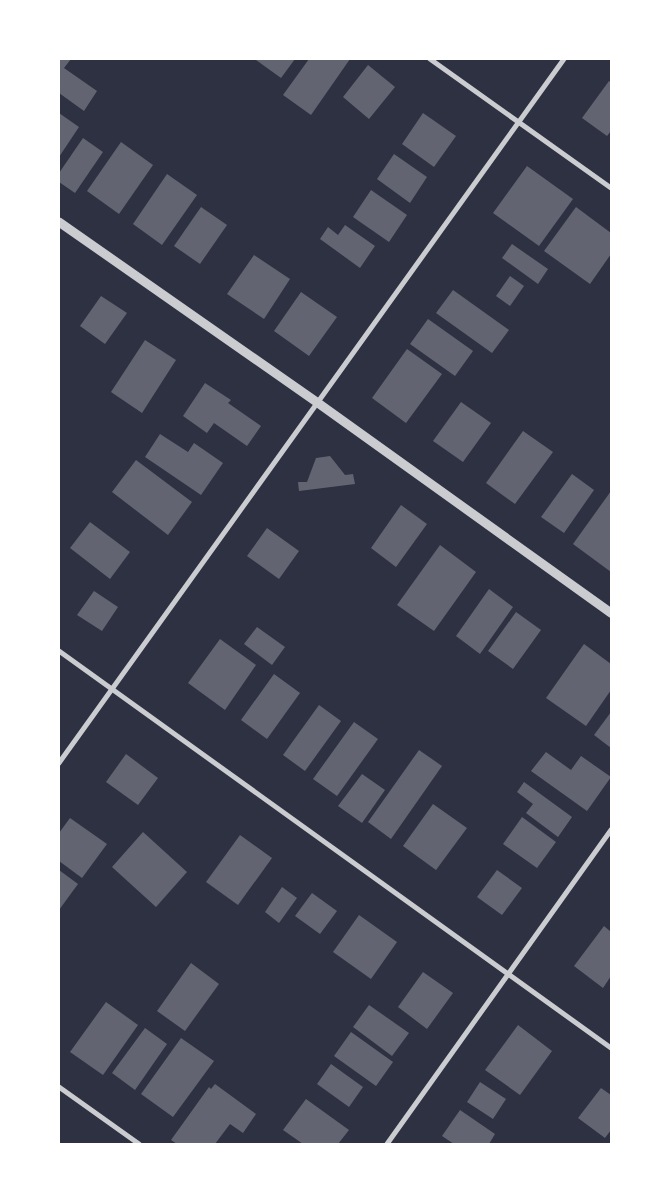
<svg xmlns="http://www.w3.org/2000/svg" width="670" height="1203" font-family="Inter,sans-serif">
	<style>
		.building { fill: #626471 }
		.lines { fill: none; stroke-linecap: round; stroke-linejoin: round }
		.minor { stroke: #caccd0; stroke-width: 5 }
		.tertiary { stroke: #caccd0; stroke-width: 9 }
	</style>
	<rect width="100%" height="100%" fill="#2d3142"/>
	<g class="building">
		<polygon points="59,59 71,59 64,68 97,91 84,111 59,93"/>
		<polygon points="257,59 295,59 281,78 256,60"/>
		<polygon points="309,59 350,59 311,115 283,95"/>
		<polygon points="368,65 395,87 369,119 343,97"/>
		<polygon points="609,81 611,82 611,131 607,136 582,118"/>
		<polygon points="59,113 79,127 59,157"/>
		<polygon points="423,113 456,136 434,167 402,144"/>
		<polygon points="83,138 103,152 75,193 59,182 59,173"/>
		<polygon points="121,142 153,165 119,214 87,191"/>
		<polygon points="394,154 427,177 410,203 377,179"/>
		<polygon points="527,166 573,199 539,246 493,213"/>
		<polygon points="167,174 197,195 162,245 133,224"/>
		<polygon points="371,190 407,215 389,242 353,217"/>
		<polygon points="201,207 227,225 200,264 174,246"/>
		<polygon points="576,207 611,233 611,254 590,284 544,251"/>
		<polygon points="345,225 375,246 360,268 320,239 328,227 338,235"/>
		<polygon points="512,244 548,269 538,284 502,258"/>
		<polygon points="254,255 290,279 264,319 227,294"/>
		<polygon points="510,276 524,286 510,306 496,296"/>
		<polygon points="453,290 509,330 492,353 436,313"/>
		<polygon points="301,292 337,317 309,356 274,331"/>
		<polygon points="101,296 127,313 105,344 80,326"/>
		<polygon points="428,319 473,351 455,376 410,344"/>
		<polygon points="145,340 176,360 142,413 111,392"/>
		<polygon points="407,349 442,374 406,423 372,398"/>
		<polygon points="205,383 231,400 228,403 261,426 247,446 214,423 207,433 183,416"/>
		<polygon points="461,402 491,423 463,462 433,441"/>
		<polygon points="523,431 553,452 515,504 486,483"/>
		<polygon points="160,434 188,452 194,443 223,463 201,495 145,457"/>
		<polygon points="330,456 345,475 353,474 355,484 299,491 298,482 307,482 316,458"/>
		<polygon points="136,460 192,502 168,535 112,492"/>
		<polygon points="572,474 594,490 564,533 541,517"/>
		<polygon points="611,491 611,572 573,544"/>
		<polygon points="401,505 427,524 396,567 371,548"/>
		<polygon points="90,522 130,552 110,579 70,548"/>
		<polygon points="267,528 299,551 279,579 247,556"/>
		<polygon points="440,545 476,572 434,631 397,605"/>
		<polygon points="489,589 513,607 480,654 456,636"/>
		<polygon points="94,591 118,607 102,631 77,615"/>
		<polygon points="516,612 541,630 513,669 488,651"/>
		<polygon points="257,627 285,647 272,665 244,644"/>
		<polygon points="220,639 256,665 225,710 188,683"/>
		<polygon points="584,644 611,664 611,690 586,726 546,698"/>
		<polygon points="274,674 300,693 267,739 241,720"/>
		<polygon points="319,705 341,721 305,771 283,755"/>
		<polygon points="611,712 611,748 594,735"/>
		<polygon points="354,722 378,739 337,796 313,779"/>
		<polygon points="419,750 442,766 391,839 368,822"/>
		<polygon points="546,752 571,770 581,756 611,777 587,811 531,771"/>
		<polygon points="126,754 158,778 138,805 106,782"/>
		<polygon points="362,774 385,790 362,823 338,806"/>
		<polygon points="524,782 572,817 558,837 526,813 533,804 517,792"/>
		<polygon points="433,804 467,828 436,870 403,846"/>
		<polygon points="522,817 556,842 537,868 503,844"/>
		<polygon points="70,818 107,844 82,878 59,861 59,833"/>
		<polygon points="143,832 187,872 156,907 112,867"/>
		<polygon points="240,835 272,858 238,905 206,882"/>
		<polygon points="59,870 78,884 59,910"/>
		<polygon points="497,870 522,888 502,915 477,897"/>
		<polygon points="282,887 297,898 279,923 265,912"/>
		<polygon points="312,893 337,911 320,934 295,916"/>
		<polygon points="359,915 397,942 371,979 333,952"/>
		<polygon points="604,926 611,932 611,976 603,988 574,966"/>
		<polygon points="191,963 219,984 185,1031 157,1011"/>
		<polygon points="423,972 453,993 427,1029 398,1007"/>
		<polygon points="106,1002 138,1025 103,1075 70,1052"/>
		<polygon points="369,1005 409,1033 392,1056 353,1027"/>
		<polygon points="518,1025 552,1051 520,1095 485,1070"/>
		<polygon points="145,1028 167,1044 135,1090 112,1073"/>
		<polygon points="351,1032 393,1062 376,1086 334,1056"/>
		<polygon points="181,1038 214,1061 173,1117 141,1094"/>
		<polygon points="331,1064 363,1087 349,1107 317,1084"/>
		<polygon points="480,1082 506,1099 493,1119 467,1102"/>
		<polygon points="215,1084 256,1114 243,1133 230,1124 215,1144 177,1144 171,1140 209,1087 211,1089"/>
		<polygon points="601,1088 611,1095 611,1130 605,1138 578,1118"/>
		<polygon points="306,1099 349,1130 338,1144 303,1144 283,1130"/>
		<polygon points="460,1110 495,1134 489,1144 454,1144 442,1136"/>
	</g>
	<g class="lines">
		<g class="minor">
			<polyline points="430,59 611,188"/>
			<polyline points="59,651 611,1048"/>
			<polyline points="59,763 564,59"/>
			<polyline points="59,1087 139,1144"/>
			<polyline points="387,1144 611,830"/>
		</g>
		<polyline class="tertiary" points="59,222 318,403 611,613"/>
	</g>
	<rect width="670" height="1203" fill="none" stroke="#ffffff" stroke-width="120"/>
</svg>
